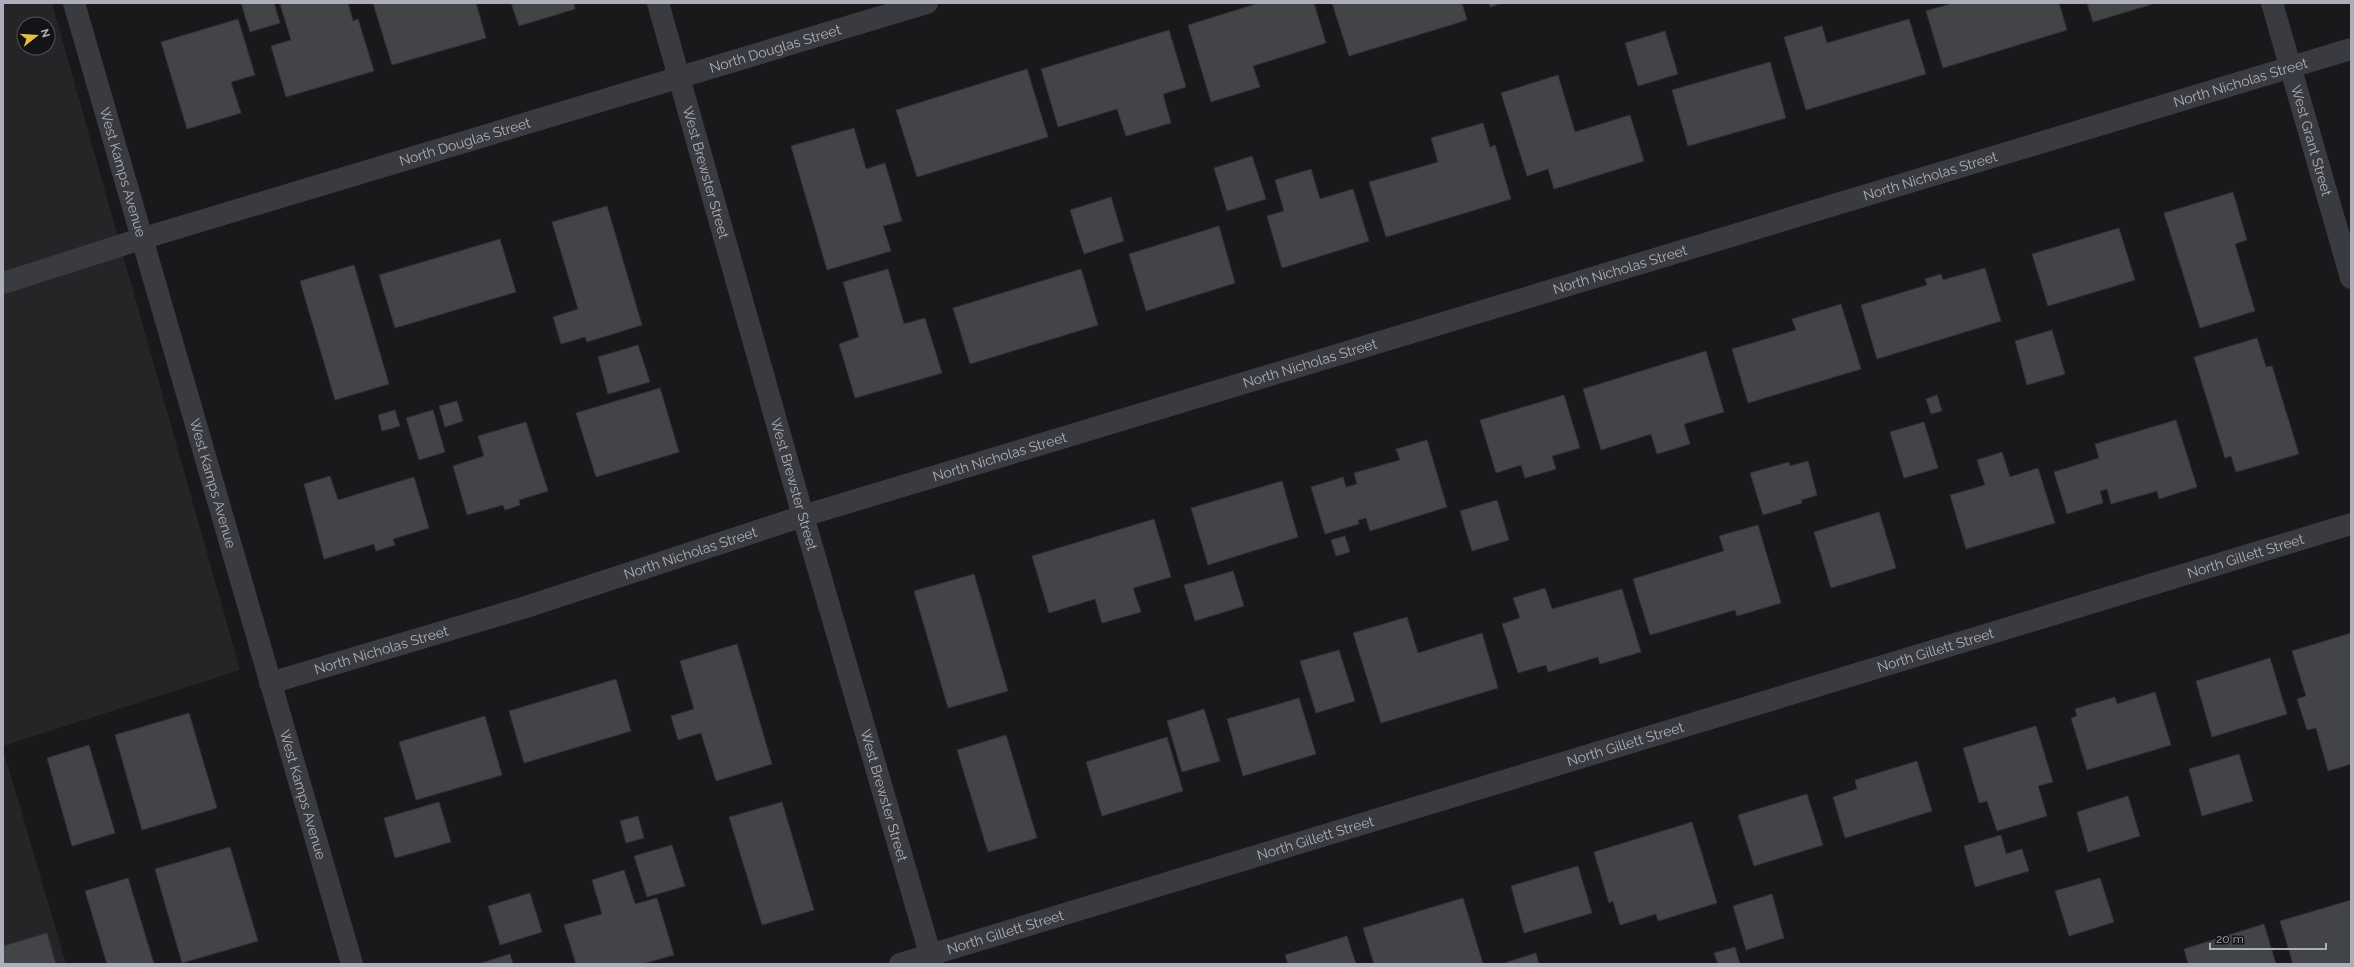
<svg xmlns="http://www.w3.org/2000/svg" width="2354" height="967" font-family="Raleway,sans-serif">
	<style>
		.built { fill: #252528; fill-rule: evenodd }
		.building { fill: #434448; stroke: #333337 }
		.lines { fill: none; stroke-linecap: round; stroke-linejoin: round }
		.minor { stroke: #3a3b40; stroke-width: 22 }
		.labels { text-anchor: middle; stroke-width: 3; stroke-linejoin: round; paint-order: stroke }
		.street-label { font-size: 14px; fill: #acafba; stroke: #141416 }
	</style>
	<rect width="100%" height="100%" fill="#19191b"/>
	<g class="built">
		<path d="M3,3h49l188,667 -237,76zM24,24h24v24h-24z"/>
		<polygon points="3,749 66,964 3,964"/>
	</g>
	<g class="building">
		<polygon points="241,3 274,3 280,23 250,32"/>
		<polygon points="284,3 348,3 353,21 358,19 374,71 286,97 271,46 291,40 280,4"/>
		<polygon points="373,3 476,3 486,38 392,65"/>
		<polygon points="511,3 574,3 575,9 519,26"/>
		<polygon points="1259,3 1314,3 1326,43 1253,66 1260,87 1211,102 1188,25"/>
		<polygon points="1332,3 1462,3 1467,20 1349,56"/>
		<polygon points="1489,3 1503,3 1490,7"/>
		<polygon points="1953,3 2059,3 2067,30 1943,68 1926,11"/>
		<polygon points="2087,3 2156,3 2093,22"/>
		<polygon points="238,19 255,75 231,82 241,113 187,129 161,42"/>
		<polygon points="1909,19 1926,74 1806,110 1784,37 1822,26 1827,43"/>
		<polygon points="1169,30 1186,87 1163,94 1171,123 1126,136 1117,109 1058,127 1041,69"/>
		<polygon points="1665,31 1678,74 1638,86 1625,43"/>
		<polygon points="1770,62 1786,118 1688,146 1672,90"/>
		<polygon points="1027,69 1048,137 917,177 896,110"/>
		<polygon points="1558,75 1575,132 1630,115 1644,161 1554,189 1548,169 1527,176 1501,93"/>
		<polygon points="1483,123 1490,147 1495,145 1511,199 1386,237 1369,182 1438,162 1431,138"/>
		<polygon points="854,128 866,169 885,163 902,221 883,226 891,251 827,270 791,146"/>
		<polygon points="1252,156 1266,199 1227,211 1214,168"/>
		<polygon points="1311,169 1320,199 1353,189 1369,241 1282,268 1267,216 1284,211 1275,180"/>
		<polygon points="2233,192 2247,240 2235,244 2255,311 2200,328 2164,213"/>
		<polygon points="1111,197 1124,241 1084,254 1070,210"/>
		<polygon points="607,206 642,325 587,342 585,337 561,344 553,317 578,309 552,222"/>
		<polygon points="1219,226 1235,283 1146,311 1129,254"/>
		<polygon points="2119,228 2135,280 2048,306 2032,254"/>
		<polygon points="500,239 516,292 395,328 379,275"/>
		<polygon points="354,265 389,384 335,400 300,281"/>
		<polygon points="1985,268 2001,321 1877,359 1861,305 1927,285 1925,279 1941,274 1943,280"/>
		<polygon points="888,269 904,324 925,318 942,373 855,398 839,344 859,337 843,282"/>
		<polygon points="1081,269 1098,325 970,364 953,308"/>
		<polygon points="1841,304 1861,369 1748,403 1732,349 1796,330 1792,319"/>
		<polygon points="2052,330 2065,374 2027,385 2015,341"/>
		<polygon points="2257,338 2266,367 2272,366 2299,454 2236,472 2231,456 2225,458 2194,357"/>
		<polygon points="638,345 650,382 608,394 598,357"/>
		<polygon points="1706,351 1724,412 1684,424 1690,444 1657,454 1651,434 1601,450 1583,389"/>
		<polygon points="660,388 679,452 596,477 576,413"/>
		<polygon points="1564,395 1580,448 1552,456 1556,469 1525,478 1521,465 1496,473 1480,420"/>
		<polygon points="1937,395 1942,411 1931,414 1926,399"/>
		<polygon points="457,401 463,421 445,427 439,406"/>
		<polygon points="395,410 400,426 382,431 378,415"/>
		<polygon points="433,410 445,452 419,460 406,418"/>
		<polygon points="2176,420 2197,487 2159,499 2157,491 2111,504 2107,489 2100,491 2103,503 2067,514 2054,472 2099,458 2095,444"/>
		<polygon points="526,422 548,491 519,500 520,505 505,510 503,505 467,515 453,466 484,456 478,436"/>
		<polygon points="1924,422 1938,468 1904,478 1890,432"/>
		<polygon points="1427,440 1447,507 1370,531 1366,518 1358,520 1359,524 1325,534 1311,487 1343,477 1346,487 1357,484 1354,473 1400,460 1396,449"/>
		<polygon points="2002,452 2010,477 2038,468 2055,523 1966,549 1950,495 1985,485 1977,460"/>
		<polygon points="1808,461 1817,495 1801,500 1802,503 1763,515 1750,473 1789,462 1790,466"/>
		<polygon points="330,476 338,500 414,477 429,528 393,539 395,545 376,551 374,544 324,559 304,484"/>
		<polygon points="1282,481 1298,537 1208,565 1191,508"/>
		<polygon points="1497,500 1509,540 1472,551 1460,511"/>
		<polygon points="1879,512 1896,568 1831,588 1814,532"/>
		<polygon points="1154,519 1171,577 1133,588 1141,612 1102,623 1095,599 1049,613 1032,556"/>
		<polygon points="1758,525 1781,603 1737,616 1735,610 1650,635 1633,579 1724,551 1719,536"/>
		<polygon points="1345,536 1350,552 1336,556 1331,540"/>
		<polygon points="1233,571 1244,606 1195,621 1184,585"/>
		<polygon points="974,574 1008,691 948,708 914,591"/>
		<polygon points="1545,588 1552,609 1622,589 1641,652 1600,664 1598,657 1548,672 1546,665 1518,673 1502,624 1520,618 1513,598"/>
		<polygon points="1407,617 1418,653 1482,633 1498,688 1381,723 1353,633"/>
		<polygon points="2351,633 2351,764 2328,771 2316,728 2307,730 2297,699 2306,696 2292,651"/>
		<polygon points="737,644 772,764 716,781 701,733 678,740 671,716 694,709 680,661"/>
		<polygon points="1339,650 1355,701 1316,713 1300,661"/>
		<polygon points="2270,658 2287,714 2212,737 2196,681"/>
		<polygon points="616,679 631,731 524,763 509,711"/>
		<polygon points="2155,692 2171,745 2087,770 2071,718 2077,716 2075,709 2115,697 2117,704"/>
		<polygon points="1299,698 1316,754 1243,776 1227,719"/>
		<polygon points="1204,709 1220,761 1182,772 1167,721"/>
		<polygon points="189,713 217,808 142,830 115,735"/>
		<polygon points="485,716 502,775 416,800 399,742"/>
		<polygon points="2036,726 2053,782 2038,786 2047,816 1997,831 1987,801 1979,803 1963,748"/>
		<polygon points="1006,735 1037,838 988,852 957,750"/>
		<polygon points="1167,737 1183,791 1102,816 1086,762"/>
		<polygon points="89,745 115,833 72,846 47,758"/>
		<polygon points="2239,754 2253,801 2202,816 2189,769"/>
		<polygon points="1917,761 1932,811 1845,838 1833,797 1857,789 1855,780"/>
		<polygon points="1807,794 1823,845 1754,866 1738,815"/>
		<polygon points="2128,796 2140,836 2088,852 2077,812"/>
		<polygon points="439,802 451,842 395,858 384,818"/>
		<polygon points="782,802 814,910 762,925 729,817"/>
		<polygon points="638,816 644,838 626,843 620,821"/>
		<polygon points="1692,822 1717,903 1658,921 1656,914 1620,925 1613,901 1609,903 1594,852"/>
		<polygon points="2001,835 2006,854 2022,849 2029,871 1975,887 1964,846"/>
		<polygon points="672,845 685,886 647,897 634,856"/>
		<polygon points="230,847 258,941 182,963 155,869"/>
		<polygon points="1578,866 1592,913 1524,933 1511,886"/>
		<polygon points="624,870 635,904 657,898 674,955 642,964 576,964 564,925 602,914 592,880"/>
		<polygon points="128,878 154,964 107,964 85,891"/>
		<polygon points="2100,878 2114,922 2069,936 2055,891"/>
		<polygon points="530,893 542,932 500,945 488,906"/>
		<polygon points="1772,894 1784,938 1746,950 1733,906"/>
		<polygon points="1463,898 1483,964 1374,964 1363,928"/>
		<polygon points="2351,900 2351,964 2293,964 2280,921"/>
		<polygon points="2264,924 2276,964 2188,964 2184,949"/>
		<polygon points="47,933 56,964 3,964 3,946"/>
		<polygon points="1347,936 1356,964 1288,964 1285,955"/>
		<polygon points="1735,947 1740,964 1718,964 1714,953"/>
		<polygon points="1536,953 1539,964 1501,964"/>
		<polygon points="510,954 513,964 478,964"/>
	</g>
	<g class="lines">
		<g class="minor">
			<path id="s1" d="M74,3l278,961"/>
			<path id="s2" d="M658,3l145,513 130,448"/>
			<path id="s3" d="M2272,3l79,275"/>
			<path id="s4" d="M3,283l141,-45 783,-235"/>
			<path id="s5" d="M270,683l256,-76 277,-91 1548,-467"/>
			<path id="s6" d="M900,964l1451,-440"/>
		</g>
	</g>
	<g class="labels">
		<g class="street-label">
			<text dy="5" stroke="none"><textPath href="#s4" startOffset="807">North Douglas Street</textPath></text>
			<text dy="5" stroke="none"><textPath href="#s5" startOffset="2060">North Nicholas Street</textPath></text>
			<text dy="5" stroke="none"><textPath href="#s3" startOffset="143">West Grant Street</textPath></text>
			<text dy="5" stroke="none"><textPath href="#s4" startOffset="483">North Douglas Street</textPath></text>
			<text dy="5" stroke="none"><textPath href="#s1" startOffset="176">West Kamps Avenue</textPath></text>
			<text dy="5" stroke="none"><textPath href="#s2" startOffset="176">West Brewster Street</textPath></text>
			<text dy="5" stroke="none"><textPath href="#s5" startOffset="1736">North Nicholas Street</textPath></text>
			<text dy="5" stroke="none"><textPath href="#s5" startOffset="1412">North Nicholas Street</textPath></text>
			<text dy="5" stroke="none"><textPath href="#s5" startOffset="1088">North Nicholas Street</textPath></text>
			<text dy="5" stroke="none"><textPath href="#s5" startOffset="764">North Nicholas Street</textPath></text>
			<text dy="5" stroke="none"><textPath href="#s1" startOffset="500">West Kamps Avenue</textPath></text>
			<text dy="5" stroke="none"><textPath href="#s2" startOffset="500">West Brewster Street</textPath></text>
			<text dy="5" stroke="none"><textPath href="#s5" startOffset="440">North Nicholas Street</textPath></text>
			<text dy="5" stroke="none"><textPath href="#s6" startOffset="1406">North Gillett Street</textPath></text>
			<text dy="5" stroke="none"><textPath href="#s5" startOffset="116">North Nicholas Street</textPath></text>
			<text dy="5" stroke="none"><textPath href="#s6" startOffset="1082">North Gillett Street</textPath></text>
			<text dy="5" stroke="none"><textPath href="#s6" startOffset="758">North Gillett Street</textPath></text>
			<text dy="5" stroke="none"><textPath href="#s1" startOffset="824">West Kamps Avenue</textPath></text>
			<text dy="5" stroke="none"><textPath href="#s2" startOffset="824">West Brewster Street</textPath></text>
			<text dy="5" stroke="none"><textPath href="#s6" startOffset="434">North Gillett Street</textPath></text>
			<text dy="5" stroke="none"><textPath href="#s6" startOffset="110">North Gillett Street</textPath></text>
		</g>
	</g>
	<rect width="2354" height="967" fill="none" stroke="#acafba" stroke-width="8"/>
	<g transform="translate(36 36) rotate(73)"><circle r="19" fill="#141416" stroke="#515258"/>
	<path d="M0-3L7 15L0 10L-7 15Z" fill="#e8bf44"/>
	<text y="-6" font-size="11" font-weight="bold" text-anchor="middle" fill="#acafba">N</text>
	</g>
	<path d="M2210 943v6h116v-6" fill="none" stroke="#acafba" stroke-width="2"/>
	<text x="2216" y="943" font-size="12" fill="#acafba" stroke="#141416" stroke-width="3" paint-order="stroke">20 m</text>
</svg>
